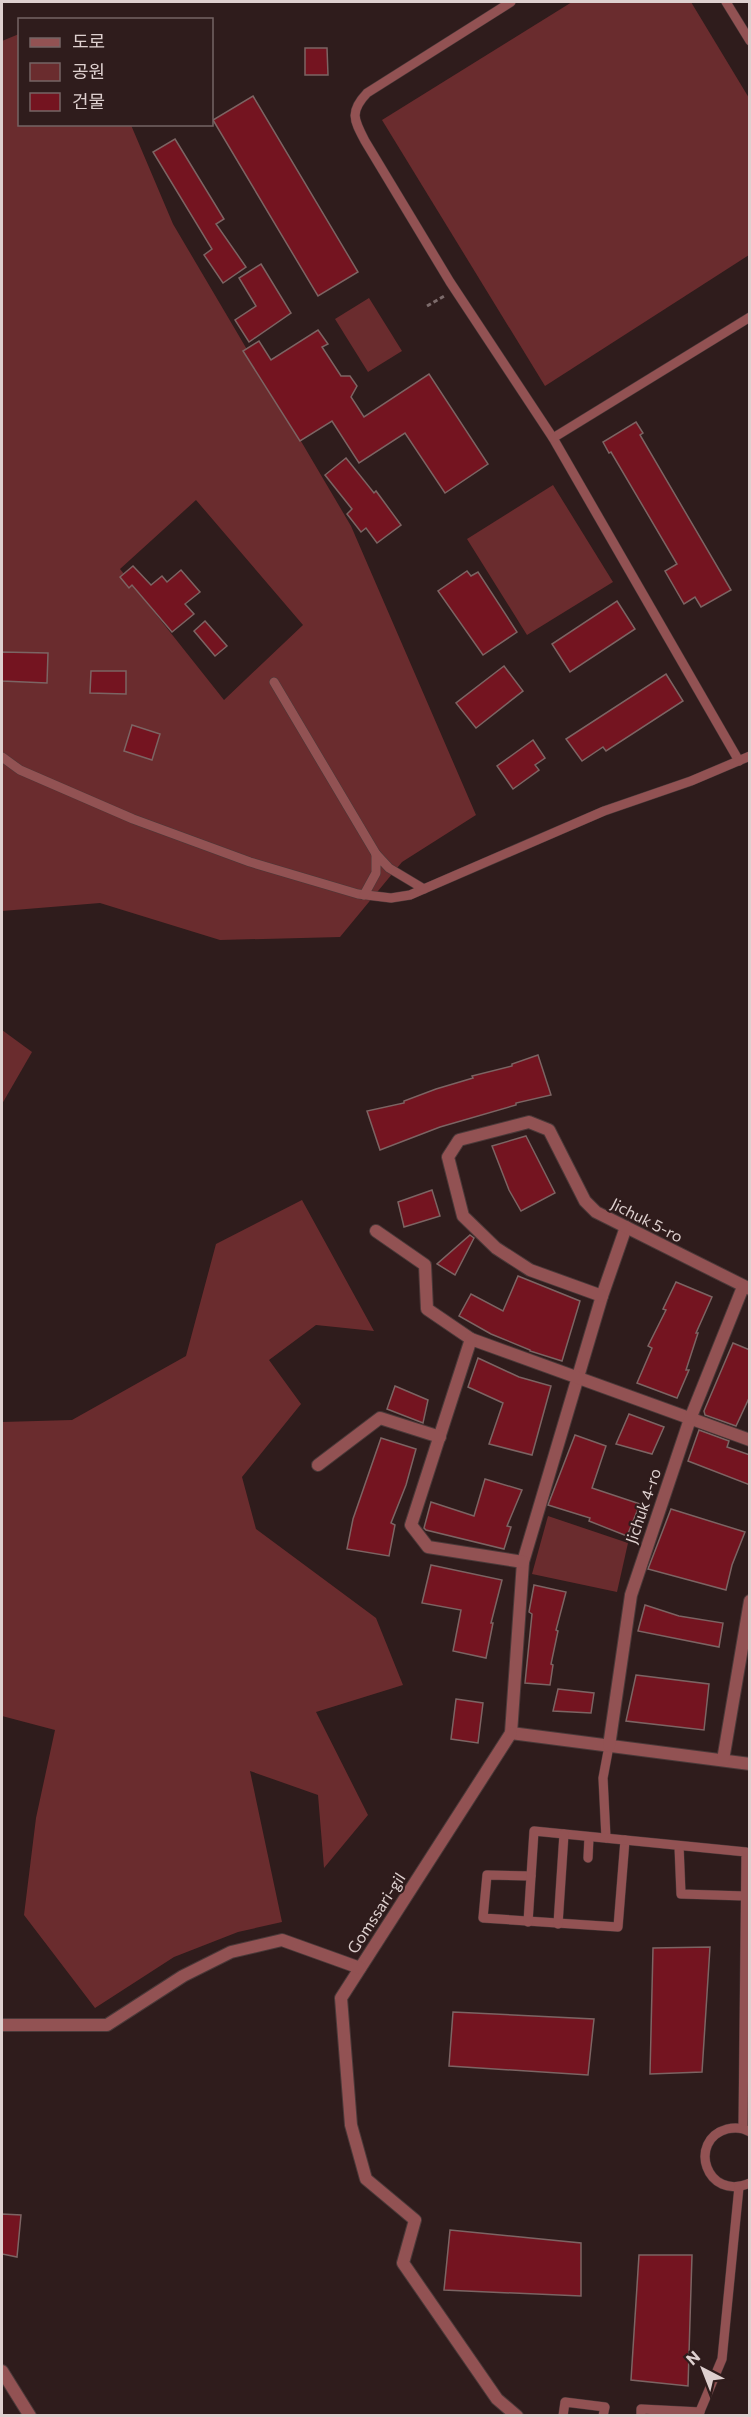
<svg xmlns="http://www.w3.org/2000/svg" width="751" height="2417" font-family="Commissioner,'Noto Sans KR',sans-serif">
	<style>
		.green { fill: #6a2c2e; fill-rule: evenodd }
		.building { fill: #741420; stroke: #7c6463; stroke-width: 1.5 }
		.lines { fill: none; stroke-linecap: round; stroke-linejoin: round }
		.lane-casing { stroke: #4b3939; stroke-width: 10 }
		.street-casing { stroke: #4b3939; stroke-width: 14 }
		.path { stroke: #7c6b6b; stroke-width: 3; stroke-dasharray: 4.5 3; stroke-linecap: butt }
		.lane { stroke: #925253; stroke-width: 9 }
		.street { stroke: #925253; stroke-width: 12 }
		.labels { text-anchor: middle; stroke-width: 4.5; stroke-linejoin: round; paint-order: stroke }
		.street-label { font-size: 16px; fill: #ded0cf; stroke: #2f1c1c }
	</style>
	<rect width="100%" height="100%" fill="#2f1c1c"/>
	<g class="green">
		<polygon points="572,2 691,2 749,98 749,255 545,386 382,120"/>
		<path d="M19,34l1,90 111,1 42,99 178,302 125,289 -74,47 -62,75 -120,3 -120,-37 -98,8v-870zM196,500l107,125 -79,75 -104,-131z"/>
		<polygon points="369,298 402,351 368,372 335,319"/>
		<polygon points="553,485 613,582 527,635 467,539"/>
		<polygon points="2,1030 32,1052 2,1104"/>
		<polygon points="302,1200 374,1331 316,1325 269,1360 301,1404 242,1477 256,1529 376,1618 403,1685 316,1712 368,1815 324,1868 318,1795 250,1771 282,1922 238,1932 174,1957 95,2008 24,1915 36,1818 55,1730 2,1716 2,1422 72,1420 186,1356 216,1244"/>
		<polygon points="548,1516 628,1543 617,1592 532,1574"/>
	</g>
	<g class="building">
		<polygon points="305,48 327,48 328,75 305,75"/>
		<polygon points="253,96 358,272 318,296 213,120"/>
		<polygon points="175,139 224,219 216,224 246,267 223,283 204,255 212,249 153,152"/>
		<polygon points="261,264 291,313 249,342 235,320 256,306 239,278"/>
		<polygon points="318,330 328,344 322,347 341,376 350,376 357,386 351,397 364,417 429,374 488,464 445,493 405,433 359,463 332,421 300,441 243,351 259,341 271,360"/>
		<polygon points="636,422 643,433 640,435 731,590 701,607 695,597 684,604 665,571 677,564 611,452 609,453 603,442"/>
		<polygon points="346,458 374,493 376,491 401,525 377,543 366,528 361,532 347,514 352,509 325,475"/>
		<polygon points="133,566 151,585 162,576 167,582 181,570 200,592 185,604 194,614 172,632 132,585 129,588 120,577"/>
		<polygon points="467,571 471,576 478,572 517,632 483,655 438,591"/>
		<polygon points="617,601 635,629 570,672 552,644"/>
		<polygon points="205,621 227,646 215,656 194,631"/>
		<polygon points="2,652 48,653 47,683 2,681"/>
		<polygon points="504,666 523,691 476,728 456,703"/>
		<polygon points="91,671 126,671 126,694 90,693"/>
		<polygon points="666,674 683,701 606,751 603,747 582,761 566,739"/>
		<polygon points="132,725 160,734 152,760 124,751"/>
		<polygon points="533,740 545,758 535,765 539,770 513,789 497,766"/>
		<polygon points="538,1055 551,1095 516,1103 516,1105 440,1127 380,1150 367,1111 404,1103 404,1101 436,1089 473,1078 472,1076 512,1066 512,1064"/>
		<polygon points="526,1136 555,1193 521,1211 509,1190 492,1146"/>
		<polygon points="432,1190 440,1216 404,1227 398,1202"/>
		<polygon points="470,1235 474,1238 455,1275 437,1264"/>
		<polygon points="518,1276 580,1301 562,1361 530,1351 530,1350 491,1334 459,1316 471,1294 503,1311"/>
		<polygon points="676,1282 712,1297 696,1333 698,1333 686,1370 689,1370 677,1398 637,1383 652,1348 648,1346 666,1310 663,1309"/>
		<polygon points="733,1343 750,1350 750,1396 736,1426 705,1415 704,1411"/>
		<polygon points="478,1358 519,1377 551,1386 532,1455 489,1444 503,1403 468,1387"/>
		<polygon points="395,1386 428,1400 423,1423 387,1409"/>
		<polygon points="629,1414 664,1427 652,1454 616,1444"/>
		<polygon points="699,1430 729,1441 727,1447 750,1455 750,1485 688,1461"/>
		<polygon points="575,1435 606,1446 592,1488 640,1504 627,1536 589,1521 590,1518 548,1505"/>
		<polygon points="381,1438 416,1449 406,1485 391,1523 395,1525 389,1556 347,1549 353,1519"/>
		<polygon points="485,1479 522,1490 507,1526 511,1527 504,1549 426,1530 424,1528 431,1502 474,1516"/>
		<polygon points="671,1509 745,1532 732,1565 726,1590 648,1569"/>
		<polygon points="431,1565 502,1580 491,1623 493,1623 486,1658 453,1651 461,1610 422,1603"/>
		<polygon points="534,1585 566,1592 556,1630 558,1631 551,1664 553,1665 550,1685 525,1683 532,1614 529,1612"/>
		<polygon points="645,1605 679,1616 723,1623 719,1647 638,1631"/>
		<polygon points="636,1675 709,1684 704,1730 626,1721"/>
		<polygon points="558,1689 594,1693 591,1713 553,1711"/>
		<polygon points="456,1699 483,1703 478,1743 451,1739"/>
		<polygon points="710,1947 702,2072 650,2074 653,1948"/>
		<polygon points="453,2012 594,2019 588,2075 449,2066"/>
		<polygon points="2,2214 21,2215 17,2257 2,2254"/>
		<polygon points="450,2230 581,2243 581,2296 444,2290"/>
		<polygon points="639,2255 692,2255 688,2386 631,2380"/>
	</g>
	<g class="lines">
		<g class="lane-casing">
			<g id="lane">
				<path d="M511,2l-144,91c-18,19 -13,27 -2,48l85,141 103,156 186,323"/>
				<polyline points="726,2 750,41"/>
				<polyline points="553,438 750,317"/>
				<polyline points="274,682 376,854"/>
				<polyline points="2,757 20,770 133,819 250,862 358,894 391,898 410,895 604,811 691,781 750,756"/>
				<polyline points="364,895 376,873 376,854 389,868 424,889"/>
				<polyline points="606,1838 603,1778 609,1746"/>
				<polyline points="679,1846 681,1894 745,1896"/>
				<polyline points="588,1858 589,1837"/>
				<polyline points="531,1876 487,1875 483,1918 618,1927 625,1840"/>
				<polyline points="528,1922 534,1831 746,1852 743,2128"/>
				<polyline points="558,1924 564,1834"/>
				<path d="M750,2132c-8,-5 -15,-5 -23,-3 -40,11 -21,73 23,54"/>
				<polyline points="563,2416 565,2402 605,2407 603,2416"/>
				<polyline points="641,2416 641,2409 700,2412"/>
				<polyline points="698,2416 722,2359 739,2187"/>
			</g>
		</g>
		<g class="street-casing">
			<g id="street">
				<polyline points="626,1227 602,1296 523,1562 511,1733 750,1764"/>
				<polyline points="376,1231 425,1265 427,1309 471,1339 750,1440"/>
				<polyline points="602,1296 530,1270 496,1248 463,1216 448,1157 459,1140 529,1122 549,1130 585,1201 596,1212 750,1289"/>
				<polyline points="471,1339 411,1525 428,1547 523,1562"/>
				<polyline points="318,1465 380,1418 440,1437"/>
				<polyline points="511,1733 341,1998 351,2125 366,2179 415,2220 403,2263 497,2399 517,2416"/>
				<polyline points="609,1746 631,1595 690,1419 743,1287"/>
				<polyline points="723,1760 750,1601"/>
				<polyline points="2,2025 107,2025 183,1976 231,1952 282,1940 360,1968"/>
				<polyline points="2,2371 30,2416"/>
			</g>
		</g>
		<polyline class="path" points="427,306 446,295"/>
		<use href="#lane" class="lane"/>
		<use href="#street" class="street"/>
	</g>
	<g class="labels">
		<g class="street-label">
			<text transform="translate(647 1220) rotate(27)" y="6">Jichuk 5-ro</text>
			<text transform="translate(643 1506) rotate(-71)" y="6">Jichuk 4-ro</text>
			<text transform="translate(376 1913) rotate(-57)" y="6">Gomssari-gil</text>
		</g>
	</g>
	<rect width="751" height="2417" fill="none" stroke="#ded0cf" stroke-width="6"/>
	<rect x="18" y="18" width="195" height="108" fill="#2f1c1c" stroke="#756464" stroke-width="1.5"/>
	<rect x="30" y="38" width="30" height="9" fill="#925253" stroke="#756464" stroke-width="1.5"/>
	<text x="72" y="48" font-size="18" fill="#ded0cf">도로</text>
	<rect x="30" y="63" width="30" height="18" fill="#6a2c2e" stroke="#756464" stroke-width="1.5"/>
	<text x="72" y="78" font-size="18" fill="#ded0cf">공원</text>
	<rect x="30" y="93" width="30" height="18" fill="#741420" stroke="#756464" stroke-width="1.5"/>
	<text x="72" y="108" font-size="18" fill="#ded0cf">건물</text>
	<g transform="translate(703 2369) rotate(318)" stroke="#2f1c1c" stroke-width="4.5" paint-order="stroke">
	<path d="M0-4.5L10 22L0 15L-10 22Z" fill="#ded0cf"/>
	<text y="-9" font-size="16" font-weight="bold" text-anchor="middle" fill="#ded0cf">N</text>
	</g>
</svg>
